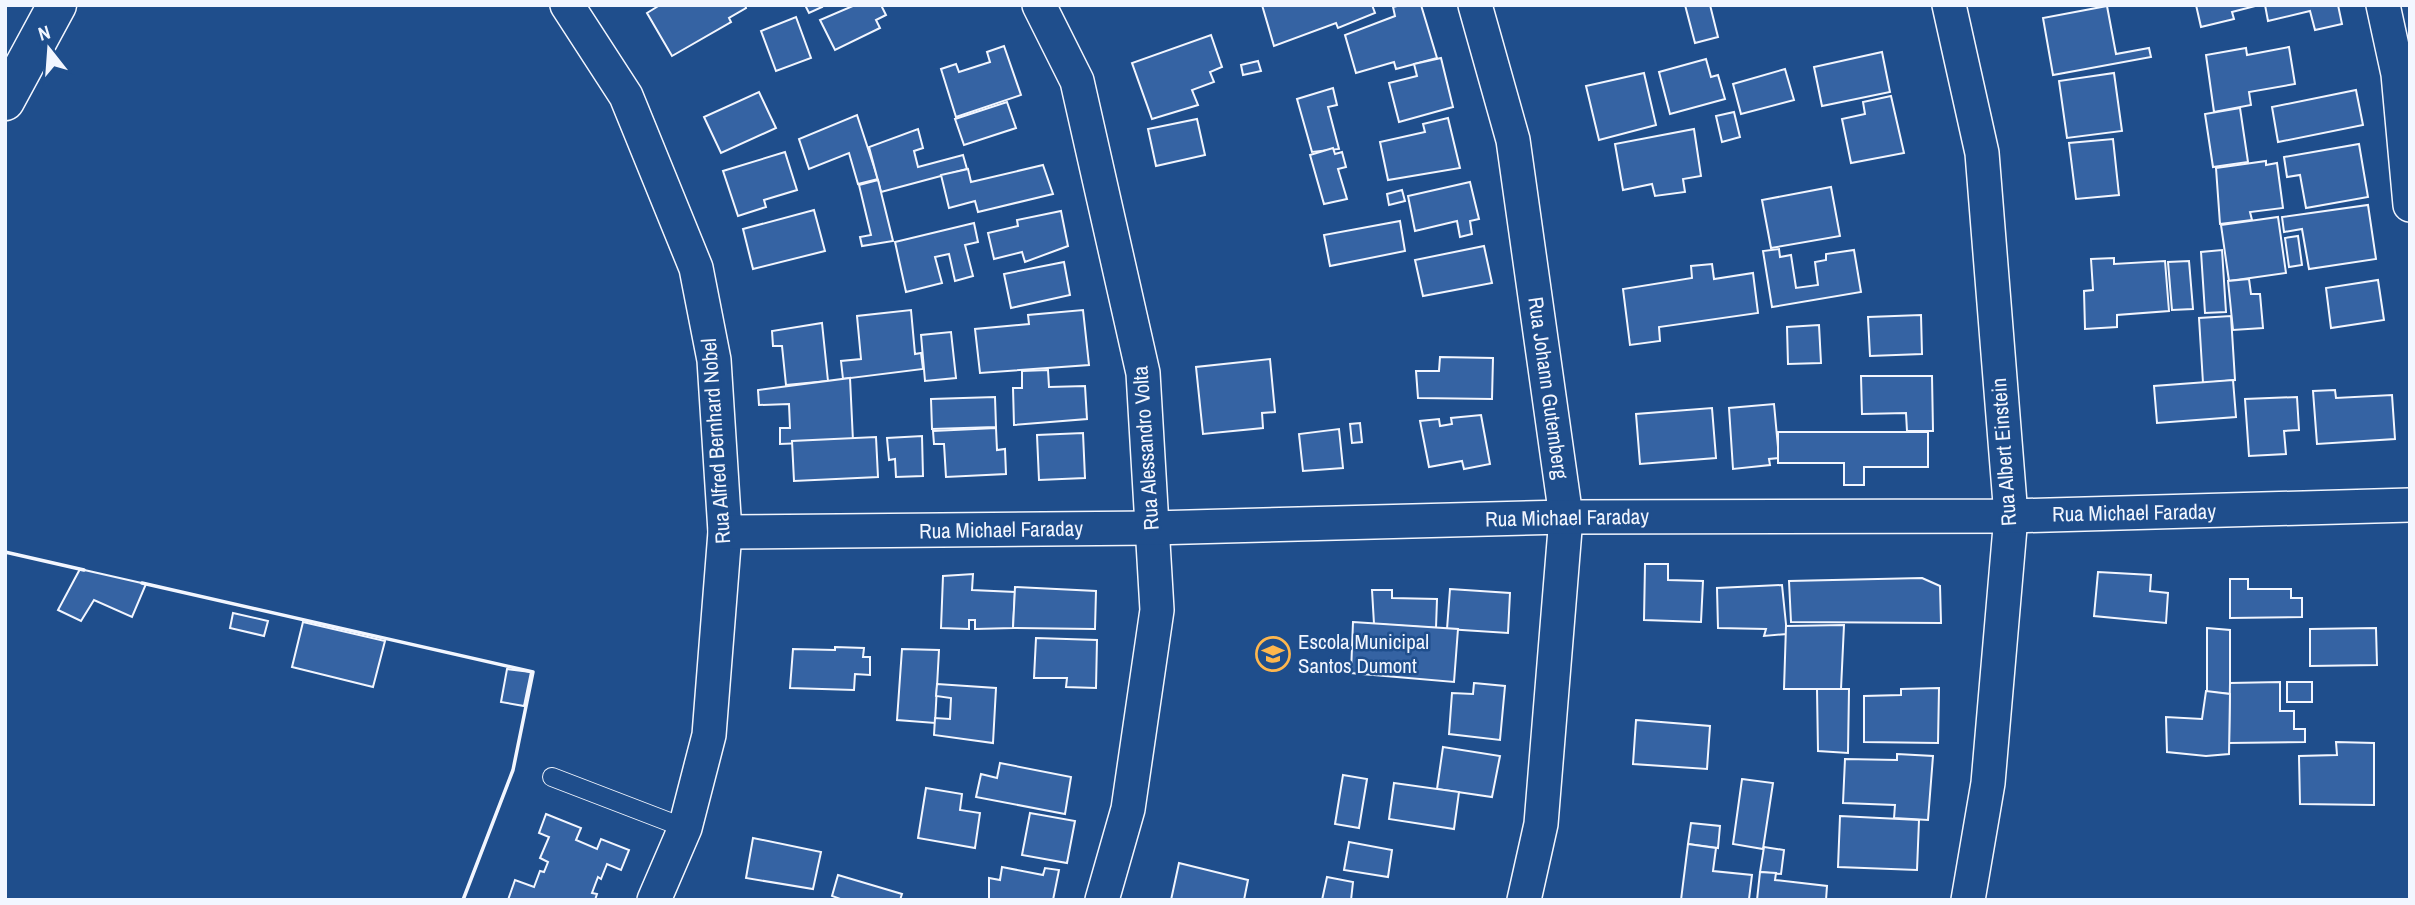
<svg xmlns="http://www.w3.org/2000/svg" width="2415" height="905" font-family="'Archivo Narrow',sans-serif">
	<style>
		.building { fill: #3563a3; stroke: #f2f6ff; stroke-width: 2 }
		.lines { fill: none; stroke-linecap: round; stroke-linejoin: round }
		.service-casing { stroke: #f2f6ff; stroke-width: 20 }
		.minor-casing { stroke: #f2f6ff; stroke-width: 36 }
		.secondary-casing { stroke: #f2f6ff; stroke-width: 41 }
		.service { stroke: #1f4e8c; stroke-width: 18 }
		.minor { stroke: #1f4e8c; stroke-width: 33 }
		.secondary { stroke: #1f4e8c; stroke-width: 38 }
		.wall { stroke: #f2f6ff; stroke-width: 3.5 }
		.labels { text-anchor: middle; stroke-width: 5; stroke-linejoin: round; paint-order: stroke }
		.street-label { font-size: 21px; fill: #f2f6ff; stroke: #1f4e8c }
		.poi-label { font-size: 21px; fill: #f2f6ff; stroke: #1f4e8c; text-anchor: start }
	</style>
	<rect width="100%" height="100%" fill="#1f4e8c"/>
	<g class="building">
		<polygon points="660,5 745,5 746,8 729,18 731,22 672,56 647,13"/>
		<polygon points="805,5 821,5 822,7 809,13"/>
		<polygon points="855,5 881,5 886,15 876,20 880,28 835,50 820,20"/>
		<polygon points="1262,5 1372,5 1375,13 1338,28 1336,23 1274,46"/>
		<polygon points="1401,5 1421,5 1437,58 1396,69 1394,62 1356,73 1345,35 1395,16 1393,7"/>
		<polygon points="1685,5 1710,5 1718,37 1695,43"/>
		<polygon points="2196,5 2259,5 2232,12 2234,19 2201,27"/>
		<polygon points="2265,5 2338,5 2342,24 2315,30 2310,11 2268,21"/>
		<polygon points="2107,6 2116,54 2149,48 2151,57 2053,75 2043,18"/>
		<polygon points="796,17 811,58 776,71 761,31"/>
		<polygon points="1211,35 1222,67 1210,72 1214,82 1192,90 1198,105 1152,119 1132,63"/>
		<polygon points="1004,46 1021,95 956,117 941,69 956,64 959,72 990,62 987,52"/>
		<polygon points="2289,47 2295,84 2249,92 2251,105 2214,112 2206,55 2246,48 2247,55"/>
		<polygon points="1882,52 1890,92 1822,106 1814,67"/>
		<polygon points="1441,58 1453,107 1399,122 1389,83 1417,76 1414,64"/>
		<polygon points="1706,59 1711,77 1718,75 1725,99 1670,114 1659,72"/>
		<polygon points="1258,61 1261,71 1243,75 1241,65"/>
		<polygon points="1785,69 1794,100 1741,114 1733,84"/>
		<polygon points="1644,73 1656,125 1599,140 1586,86"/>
		<polygon points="2114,73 2122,131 2067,138 2059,81"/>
		<polygon points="1333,88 1337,105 1328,107 1339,149 1312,152 1297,99"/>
		<polygon points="2356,90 2363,125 2278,142 2272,107"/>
		<polygon points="759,92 776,128 721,153 704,117"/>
		<polygon points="1891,96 1904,153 1851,163 1842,119 1865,114 1863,102"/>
		<polygon points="1007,102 1016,128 964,145 955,119"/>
		<polygon points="2240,108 2248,162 2213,167 2205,114"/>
		<polygon points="1734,112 1740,137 1722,142 1716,116"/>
		<polygon points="857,115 878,179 858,184 849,153 809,169 799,139"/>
		<polygon points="1448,118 1460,168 1388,180 1380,142 1425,132 1423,124"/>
		<polygon points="1197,119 1205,155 1156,166 1148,129"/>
		<polygon points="918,129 923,148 914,151 918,167 963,155 967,169 881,192 869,147"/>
		<polygon points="1694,129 1701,176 1683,179 1685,192 1655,196 1652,184 1623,190 1615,144"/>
		<polygon points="2113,139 2119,195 2076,199 2069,143"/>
		<polygon points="2359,144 2368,197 2306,208 2300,175 2287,177 2284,157"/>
		<polygon points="1333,148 1335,154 1342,152 1346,167 1338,169 1347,199 1324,204 1310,155"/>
		<polygon points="785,152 797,190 764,200 766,207 738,216 723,171"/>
		<polygon points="2266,161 2266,165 2277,163 2283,208 2250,212 2252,220 2220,224 2216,168"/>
		<polygon points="1043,165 1053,194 978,212 975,201 949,208 941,175 968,169 971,182"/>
		<polygon points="878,180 893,241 862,246 860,237 871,235 859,185"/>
		<polygon points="1470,182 1479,219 1470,221 1472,234 1460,237 1457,221 1415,231 1408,196"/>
		<polygon points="1831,187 1840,236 1771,248 1762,200"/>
		<polygon points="1402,190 1405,201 1389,205 1387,194"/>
		<polygon points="2368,205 2376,259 2309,269 2302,229 2284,232 2282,217"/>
		<polygon points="814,210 825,251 753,269 743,229"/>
		<polygon points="1061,211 1068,246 1025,262 1022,252 994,259 988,233 1018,226 1017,220"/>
		<polygon points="2278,217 2286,273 2229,281 2221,225"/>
		<polygon points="1400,221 1405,251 1330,266 1324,235"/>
		<polygon points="974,223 978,242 965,245 973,276 955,281 949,254 935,257 942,283 906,292 895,242"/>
		<polygon points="2298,236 2302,265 2289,267 2285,238"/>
		<polygon points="1484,246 1492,283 1423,296 1415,260"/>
		<polygon points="1779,249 1780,257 1791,255 1796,288 1818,285 1815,262 1826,260 1826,254 1854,250 1861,292 1772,307 1763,251"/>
		<polygon points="2222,250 2226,312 2205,313 2201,252"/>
		<polygon points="2114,258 2114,264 2165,261 2169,311 2117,315 2117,327 2085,329 2084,291 2093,290 2091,259"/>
		<polygon points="2189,261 2193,309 2172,310 2168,262"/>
		<polygon points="1064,262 1070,295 1011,308 1004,274"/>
		<polygon points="1712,264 1714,279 1753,273 1758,313 1659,327 1660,341 1630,345 1623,289 1692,278 1691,266"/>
		<polygon points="2249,279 2251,294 2260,294 2263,328 2233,330 2228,281"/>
		<polygon points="2378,280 2384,320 2331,328 2326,288"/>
		<polygon points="911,310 915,354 921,353 923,369 843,379 841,361 861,359 857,316"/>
		<polygon points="1083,310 1089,365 980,373 975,329 1029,324 1028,315"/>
		<polygon points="1921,315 1922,354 1870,356 1868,317"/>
		<polygon points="2231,316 2235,380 2203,383 2199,318"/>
		<polygon points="822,323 828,381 786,385 782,346 773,346 772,331"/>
		<polygon points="1819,325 1821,363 1788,364 1787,327"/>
		<polygon points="951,332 956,378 925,381 921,335"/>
		<polygon points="1440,357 1493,358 1492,399 1418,398 1416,371 1439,371"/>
		<polygon points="1270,359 1275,412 1262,413 1263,428 1203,434 1196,367"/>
		<polygon points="1048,370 1049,387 1085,386 1087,419 1014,425 1013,388 1022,388 1022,371"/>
		<polygon points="1861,376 1932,376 1933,431 1907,431 1906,413 1862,414"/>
		<polygon points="850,378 853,441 780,444 780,428 790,428 789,404 759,405 758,390"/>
		<polygon points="2233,380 2236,417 2157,423 2154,386"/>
		<polygon points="2335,390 2336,398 2392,395 2395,439 2317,444 2313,391"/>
		<polygon points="995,397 996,427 932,429 931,399"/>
		<polygon points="2297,397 2299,430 2284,431 2286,454 2249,456 2245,399"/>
		<polygon points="1774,404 1779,458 1769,459 1770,465 1733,469 1729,408"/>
		<polygon points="1712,408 1716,458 1640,464 1636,414"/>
		<polygon points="1481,415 1490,464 1464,469 1462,461 1429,467 1420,421 1439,419 1440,426 1452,424 1451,418"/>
		<polygon points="1360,423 1362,442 1352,443 1350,424"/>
		<polygon points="996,428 997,450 1005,449 1006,474 946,477 944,444 934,444 933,431"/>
		<polygon points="1339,429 1343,468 1303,471 1299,434"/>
		<polygon points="1778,432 1928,432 1928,467 1864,467 1864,485 1844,485 1844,463 1778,463"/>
		<polygon points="1083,433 1085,478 1039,480 1037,435"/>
		<polygon points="922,436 923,476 896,477 895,459 889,460 887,438"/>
		<polygon points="876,437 878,477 794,481 792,441"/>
		<polygon points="1645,564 1668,564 1668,580 1703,581 1701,622 1644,620"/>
		<polygon points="80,569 146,584 132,617 94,600 81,621 58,610"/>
		<polygon points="2098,572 2151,575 2150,591 2168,593 2166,623 2094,616"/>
		<polygon points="973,574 972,590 1015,592 1013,628 975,629 975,620 969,620 969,629 941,628 943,576"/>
		<polygon points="1922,578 1940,586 1941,623 1791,622 1789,581"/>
		<polygon points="2230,579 2248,579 2248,589 2291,589 2291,598 2302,598 2302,617 2230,618"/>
		<polygon points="1782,585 1787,634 1764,636 1766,629 1718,628 1717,588"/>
		<polygon points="1015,587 1096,591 1095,629 1013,628"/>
		<polygon points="1450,589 1510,593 1508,633 1447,629"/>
		<polygon points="1372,590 1392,590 1392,598 1437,599 1436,628 1374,624"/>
		<polygon points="233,613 268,621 264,636 230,628"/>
		<polygon points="303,622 385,641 373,687 292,667"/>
		<polygon points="1353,622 1458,629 1454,682 1351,673"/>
		<polygon points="1844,625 1841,689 1784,689 1786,626"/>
		<polygon points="2207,628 2230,630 2230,694 2207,692"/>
		<polygon points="2376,628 2377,665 2310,666 2310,629"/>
		<polygon points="1036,638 1097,640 1096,688 1066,687 1067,678 1034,678"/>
		<polygon points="835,647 864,648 863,657 870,657 870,675 855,674 854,690 790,688 793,649 835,650"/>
		<polygon points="902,649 939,650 935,723 897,720"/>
		<polygon points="507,669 531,672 524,706 501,702"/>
		<polygon points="2280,682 2280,711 2294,711 2294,729 2305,729 2305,742 2229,743 2230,683"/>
		<rect x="2287" y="682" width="25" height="20"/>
		<polygon points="1474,683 1505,686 1500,740 1449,734 1452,693 1473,694"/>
		<polygon points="937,684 996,688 993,743 934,735 935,718 950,719 951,698 936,696"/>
		<polygon points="1939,688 1938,743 1864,742 1864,696 1901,695 1901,689"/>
		<polygon points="1817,689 1849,689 1848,753 1818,751"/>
		<polygon points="2206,691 2230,694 2229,754 2206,756 2167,752 2166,717 2202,719"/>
		<polygon points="1636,720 1710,726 1707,769 1633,764"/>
		<polygon points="2336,742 2374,743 2374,805 2300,804 2299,756 2337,755"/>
		<polygon points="1443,747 1500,756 1492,797 1437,789"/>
		<polygon points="1897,754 1933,756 1928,820 1894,818 1895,805 1843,803 1845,759 1897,760"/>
		<polygon points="1000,763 1071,777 1065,814 976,797 981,774 997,778"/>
		<polygon points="1343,775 1367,779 1359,828 1335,824"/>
		<polygon points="1742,779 1773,783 1763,849 1733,844"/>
		<polygon points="1394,783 1459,792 1454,829 1389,819"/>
		<polygon points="926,788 962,794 960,810 980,813 975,848 918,838"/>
		<polygon points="1030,813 1075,821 1067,863 1022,855"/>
		<polygon points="546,814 581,828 576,840 597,849 601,839 629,850 621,870 607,864 601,879 598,877 592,893 597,894 595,900 508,900 515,880 534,887 540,871 544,872 548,862 540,858 549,837 539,833"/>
		<polygon points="1840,816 1919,820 1917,870 1838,867"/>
		<polygon points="1691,823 1720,826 1718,848 1688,844"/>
		<polygon points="753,838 821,852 813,889 746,878"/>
		<polygon points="1349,842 1392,850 1388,877 1344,870"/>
		<polygon points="1688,844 1716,848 1713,871 1752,875 1749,899 1681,900"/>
		<polygon points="1764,847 1784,850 1781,874 1760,872"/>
		<polygon points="1179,863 1248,880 1244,900 1171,900"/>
		<polygon points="1002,867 1043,875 1045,868 1059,870 1053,900 989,900 989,878 1000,880"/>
		<polygon points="1760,872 1776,873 1775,880 1827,886 1826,900 1757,900"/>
		<polygon points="838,875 902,894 900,900 843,900 832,896"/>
		<polygon points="1327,877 1353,882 1351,900 1322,900"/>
	</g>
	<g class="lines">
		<g class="service-casing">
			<polyline id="service" points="552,777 685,828"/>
		</g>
		<g class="minor-casing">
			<g id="minor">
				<polyline points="567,5 626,96 696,268 714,360 725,532 709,735 685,828 654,900"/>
				<polyline points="1039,5 1077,81 1143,373 1157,610 1128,809 1102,900"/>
				<polyline points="1475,5 1513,140 1566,517 1541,824 1524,900"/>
				<polyline points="1949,5 1982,153 2011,516 1988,783 1968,900"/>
				<polyline points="2383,5 2398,74 2410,205"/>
				<polyline points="725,532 1152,528 1566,517 2011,516 2410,505"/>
			</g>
		</g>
		<g class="secondary-casing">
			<polyline id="secondary" points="5,101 57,5"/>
		</g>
		<use href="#service" class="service"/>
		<use href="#minor" class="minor"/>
		<use href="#secondary" class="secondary"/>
		<g class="wall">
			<polyline points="5,552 84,570"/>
			<polyline points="142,583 533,672 513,770 463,900"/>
		</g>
	</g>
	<defs>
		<g id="school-ring" transform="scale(1.75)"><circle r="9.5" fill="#1f4e8c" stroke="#ffb74d" stroke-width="1.5"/><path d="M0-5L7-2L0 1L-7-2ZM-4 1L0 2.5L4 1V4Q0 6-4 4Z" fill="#ffb74d"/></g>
	</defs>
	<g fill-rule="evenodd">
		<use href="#school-ring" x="1273" y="654"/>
	</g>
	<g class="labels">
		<g class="street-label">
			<text transform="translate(1548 388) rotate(82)" y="7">Rua Johann Gutemberg</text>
			<text transform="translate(716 441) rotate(-94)" y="7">Rua Alfred Bernhard Nobel</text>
			<text transform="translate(1146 448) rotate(-94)" y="7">Rua Alessandro Volta</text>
			<text transform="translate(2004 452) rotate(-94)" y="7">Rua Albert Einstein</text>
			<text transform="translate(2134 513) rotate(-1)" y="7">Rua Michael Faraday</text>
			<text transform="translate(1567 518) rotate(-1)" y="7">Rua Michael Faraday</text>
			<text transform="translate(1001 530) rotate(-1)" y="7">Rua Michael Faraday</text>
		</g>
		<g class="poi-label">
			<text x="1298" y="649">Escola Municipal<tspan x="1298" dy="24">Santos Dumont</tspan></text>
		</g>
	</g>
	<rect width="2415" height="905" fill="none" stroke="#f2f6ff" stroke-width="14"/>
	<g transform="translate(49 49) rotate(343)" stroke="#1f4e8c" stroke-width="5" paint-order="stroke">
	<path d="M0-5L12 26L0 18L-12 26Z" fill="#f2f6ff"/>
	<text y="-10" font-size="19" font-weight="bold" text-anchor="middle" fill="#f2f6ff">N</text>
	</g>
</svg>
